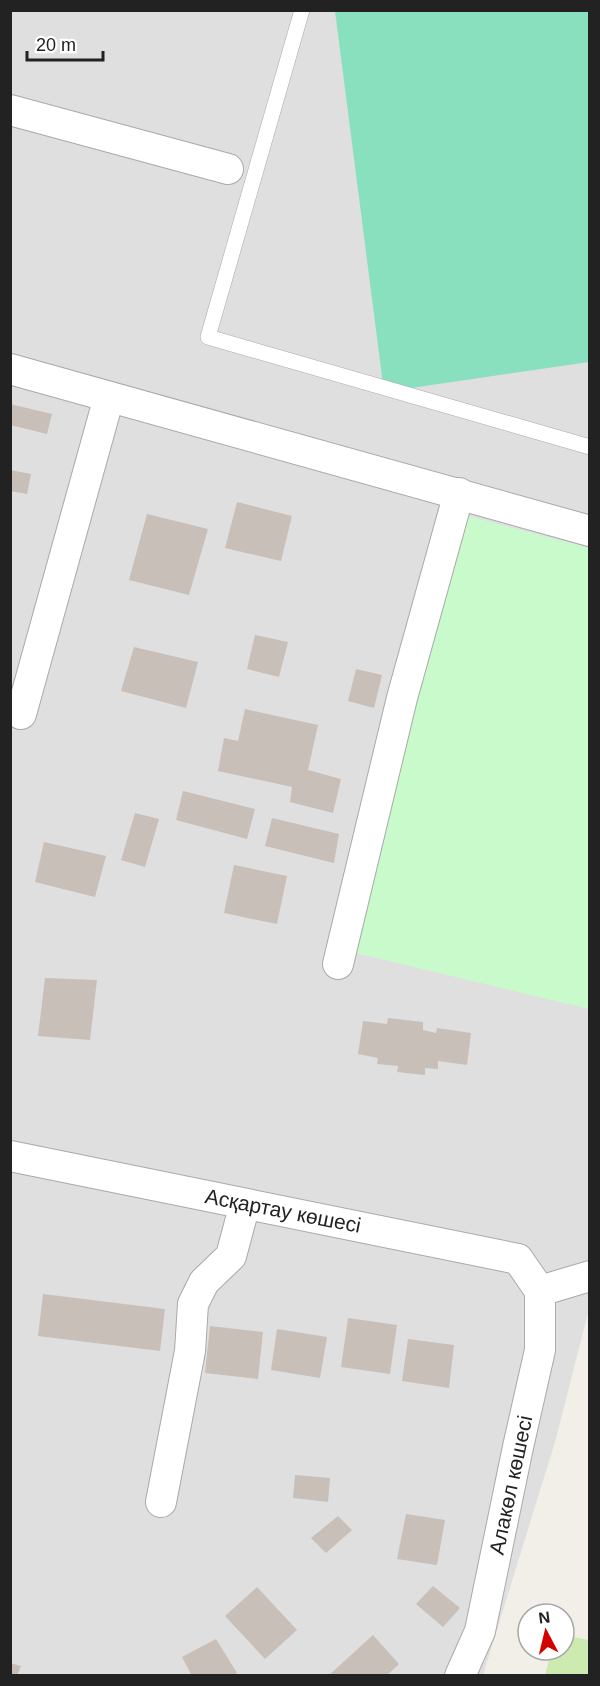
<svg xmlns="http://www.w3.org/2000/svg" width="600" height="1686" font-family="Helvetica,sans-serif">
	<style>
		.residential { fill: #e0dfdf }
		.grass { fill: #cdebb0 }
		.park { fill: #c8facc }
		.pitch { fill: #88e0be }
		.building { fill: #c7bfb8 }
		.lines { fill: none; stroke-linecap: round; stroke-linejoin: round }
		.lane-casing { stroke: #a9a9a9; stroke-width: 16 }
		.street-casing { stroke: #a9a9a9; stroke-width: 32 }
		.lane { stroke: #fff; stroke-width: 15 }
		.street { stroke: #fff; stroke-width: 30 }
		.labels { text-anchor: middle; stroke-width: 4.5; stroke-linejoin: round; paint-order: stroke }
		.street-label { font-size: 21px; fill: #222; stroke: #fff }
	</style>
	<rect width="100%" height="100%" fill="#f2efe9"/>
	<polygon class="residential" points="11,11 589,11 589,1309 555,1442 483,1675 11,1676"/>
	<polygon class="grass" points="564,1635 589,1640 589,1675 545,1675 552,1650 564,1650"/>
	<polygon class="park" points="465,515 589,548 589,1009 355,953 398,763"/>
	<polygon class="pitch" points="335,11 589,11 589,362 384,392"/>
	<g class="building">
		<polygon points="10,404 52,414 47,434 10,425"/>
		<polygon points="10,470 31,474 27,494 10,491"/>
		<polygon points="237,502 292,516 281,561 225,548"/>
		<polygon points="147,514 208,529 189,595 129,580"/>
		<polygon points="255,635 288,642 279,677 247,669"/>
		<polygon points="134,647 198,662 186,708 121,691"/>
		<polygon points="356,669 382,675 374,708 348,701"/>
		<polygon points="245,709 318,725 308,770 341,779 333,813 290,802 292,787 218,771 224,738 238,741"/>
		<polygon points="183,791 255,809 247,839 176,820"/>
		<polygon points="135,813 159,819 145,867 121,860"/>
		<polygon points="272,818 339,834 334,863 265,846"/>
		<polygon points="44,842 106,856 95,897 35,882"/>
		<polygon points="234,865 287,876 277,924 224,913"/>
		<polygon points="45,978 97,980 90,1040 38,1036"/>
		<polygon points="388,1018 423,1022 423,1030 436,1033 437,1028 471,1033 467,1065 438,1061 438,1069 425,1068 425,1075 397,1072 398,1066 377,1064 378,1058 358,1054 363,1021 387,1024"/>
		<polygon points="43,1294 165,1309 160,1351 38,1336"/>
		<polygon points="348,1318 397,1325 390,1374 341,1367"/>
		<polygon points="210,1326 263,1332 258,1379 205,1373"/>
		<polygon points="277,1329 327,1337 320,1378 271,1370"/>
		<polygon points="408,1339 454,1345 449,1388 402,1381"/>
		<polygon points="295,1475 330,1478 328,1502 293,1498"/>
		<polygon points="406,1514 445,1520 437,1565 397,1559"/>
		<polygon points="338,1516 352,1530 326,1553 311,1538"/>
		<polygon points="433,1586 460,1608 443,1627 416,1604"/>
		<polygon points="257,1587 297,1630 265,1659 225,1616"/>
		<polygon points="373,1635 399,1664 386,1676 328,1676"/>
		<polygon points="216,1639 237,1673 233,1676 192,1676 182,1657"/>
		<polygon points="10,1663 21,1666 17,1676 10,1676"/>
	</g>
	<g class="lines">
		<g class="lane-casing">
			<polyline id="lane" points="302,10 208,337 590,447"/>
		</g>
		<g class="street-casing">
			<g id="street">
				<polyline points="10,110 228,169"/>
				<polyline points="10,369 590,531"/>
				<polyline points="21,714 109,397"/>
				<polyline points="338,964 402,698 459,493"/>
				<polyline points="10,1156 518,1259 540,1291"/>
				<polyline points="540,1291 590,1276"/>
				<polyline points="161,1502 190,1351 193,1304 204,1282 231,1256 245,1204"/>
				<polyline points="460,1676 480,1631 518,1447 540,1350 540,1291"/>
			</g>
		</g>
		<use href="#lane" class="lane"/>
		<use href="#street" class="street"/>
	</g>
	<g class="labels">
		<g class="street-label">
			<text transform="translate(283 1211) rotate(11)" y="7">Асқартау көшесі</text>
			<text transform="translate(511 1485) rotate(-78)" y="7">Алакөл көшесі</text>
		</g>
	</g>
	<rect width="600" height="1686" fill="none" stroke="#222222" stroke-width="24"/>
	<g transform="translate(546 1632) rotate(353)"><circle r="28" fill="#ffffff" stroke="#a7a7a7" stroke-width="1.5"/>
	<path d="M0-4.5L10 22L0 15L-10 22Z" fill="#d40000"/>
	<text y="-9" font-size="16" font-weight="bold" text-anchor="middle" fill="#222222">N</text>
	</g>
	<path d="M27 51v9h76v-9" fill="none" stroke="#222222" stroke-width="3"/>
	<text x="36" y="51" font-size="18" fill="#222222" stroke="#ffffff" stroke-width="4.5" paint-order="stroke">20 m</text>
</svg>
